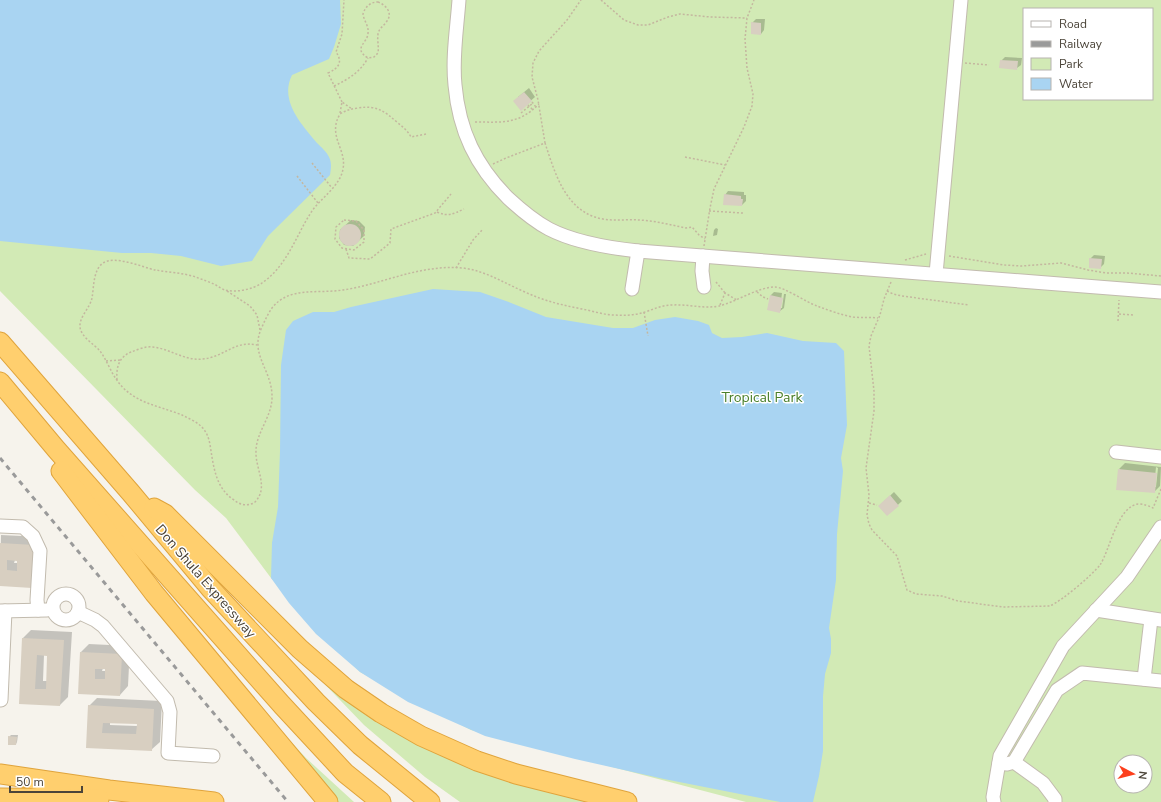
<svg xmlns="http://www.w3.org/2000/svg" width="1161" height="802" font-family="'Nunito Sans',sans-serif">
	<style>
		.green { fill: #d2eab5; fill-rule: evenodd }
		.water { fill: #a9d4f2 }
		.shadow { fill: #0003; fill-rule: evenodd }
		.building { fill: #d8cfc1; fill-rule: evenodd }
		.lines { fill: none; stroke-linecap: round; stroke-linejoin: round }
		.minor-casing { stroke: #c2bbae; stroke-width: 15 }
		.highway-casing { stroke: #e0a43c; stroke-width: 21 }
		.path { stroke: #c4b79f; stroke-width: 1.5; stroke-dasharray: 2 2; stroke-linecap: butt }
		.minor { stroke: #fff; stroke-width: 13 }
		.highway { stroke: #ffcf6e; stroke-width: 19 }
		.rail { stroke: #9a9a9a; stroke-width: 3; stroke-dasharray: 5 5; stroke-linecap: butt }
		.labels { text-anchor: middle; stroke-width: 3; stroke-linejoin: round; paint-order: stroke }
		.park-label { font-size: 14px; fill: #4a7f2a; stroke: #fff }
		.street-label { font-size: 14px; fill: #4b4439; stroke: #fff }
	</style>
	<rect width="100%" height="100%" fill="#f6f3ec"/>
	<g class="green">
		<path d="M0,0h1161v802h-415l-275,-72 -111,-58 -89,-94 -45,-60 -31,-28 -195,-199zM1024,9h128v90h-128zM1121,762h24v24h-24z"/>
		<polygon points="315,674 360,705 599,802 460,802 425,777 364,725"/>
		<polygon points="266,715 306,758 354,802 336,802"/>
	</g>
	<g class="water">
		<path d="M0,0h340l1,24 -7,23 -5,12 -37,16c-13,26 10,50 25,68 4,4 10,9 12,14 3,6 2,12 1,18l-62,61 -16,25 -31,5 -40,-10 -30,-3h-29l-122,-12z"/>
		<polygon points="433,289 480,292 506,301 546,317 613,328 633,328 655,320 675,317 698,321 709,325 712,333 722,338 742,337 767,333 803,341 836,343 844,351 847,425 841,458 843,471 837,534 836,580 829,628 831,639 831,653 825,674 823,696 823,751 819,776 813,802 780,802 664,779 575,759 485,736 408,702 360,672 316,634 289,603 271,578 272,543 278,507 280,451 281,365 286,330 293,321 313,312 334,312 351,307"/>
	</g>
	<g class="shadow">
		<polygon points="756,19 765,19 764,30 761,34 752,23"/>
		<polygon points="1005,57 1022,58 1021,65 1017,68 1001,61"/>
		<polygon points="529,88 535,97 521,109 518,97"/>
		<polygon points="728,191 744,192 744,195 746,195 746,201 742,205 725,195"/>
		<polygon points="351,220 359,221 365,227 364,236 353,246 344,245 339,238 340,230"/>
		<polygon points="716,228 718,229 717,235 713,236 714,230"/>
		<polygon points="1094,255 1105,256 1104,264 1100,268 1090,259"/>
		<polygon points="774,292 782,293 780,308 782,308 784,294 786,294 784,308 780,311 770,296"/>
		<path d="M1125,463l36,4 -1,19 -6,6 -35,-23zM1156,467l2,1 -2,19h-2z"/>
		<polygon points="894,492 902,501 887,515 879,506"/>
		<path d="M1,535l41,2 -2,41 -40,7zM15,560h3v3h-4z"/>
		<path d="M31,630l41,2 -4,65 -8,8 -40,-2 3,-65zM44,655h4l-1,26h-4z"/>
		<path d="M89,644l41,2 -2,40 -8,9 -41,-2 2,-41zM103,668h3v3h-4z"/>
		<path d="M97,698l65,3 -2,41 -9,8 -64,-3 2,-41zM110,722l28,1 -1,3 -27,-1z"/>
		<polygon points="11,735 18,735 17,742 16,744 9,737"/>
	</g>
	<g class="building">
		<polygon points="751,22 761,23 761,35 751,34"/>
		<polygon points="1000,60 1018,61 1017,70 999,68"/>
		<polygon points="524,92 532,101 521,111 513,101"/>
		<polygon points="724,194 741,196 741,199 743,199 742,206 723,205"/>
		<circle cx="350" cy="235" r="11"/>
		<polygon points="1089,258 1102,259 1101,269 1089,268"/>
		<polygon points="770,295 783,298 780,313 767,310"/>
		<polygon points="1118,469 1157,473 1155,493 1116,490"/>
		<polygon points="890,495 899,506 887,516 878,506"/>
		<path d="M0,543l34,2 -2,43 -32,-2zM7,560l10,1v10l-10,-1z"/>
		<path d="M22,638l42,2 -4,66 -41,-2zM37,655l10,1 -1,33h-11z"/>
		<path d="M80,652l42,2 -2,42 -42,-2zM95,669h10v10h-10z"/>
		<path d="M88,705l66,4 -2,42 -66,-3zM103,723l34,1 -1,10 -34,-1z"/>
		<polygon points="8,736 17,737 16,745 8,745"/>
	</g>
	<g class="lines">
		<g class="minor-casing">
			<g id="minor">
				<path d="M459,0c-2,28 -7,57 -4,85 4,46 21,81 53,113 13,12 26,23 41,31 25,13 61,19 89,22l523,41"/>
				<polyline points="703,256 702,271 704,287"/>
				<polyline points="936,274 961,0"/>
				<polyline points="632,289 638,251"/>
				<polyline points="1116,452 1161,457"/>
				<polyline points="0,526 23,527 33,536 40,551 37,600 38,610"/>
				<circle cx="66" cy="607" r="13"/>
				<polyline points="1096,610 1161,620"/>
				<polyline points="0,611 47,610"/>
				<polyline points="78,612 95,620 103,626 167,701 170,712 168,753 213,756"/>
				<polyline points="1144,679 1151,619"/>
				<polyline points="1,700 5,611"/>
				<polyline points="1014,762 1043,783 1055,799 1055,802"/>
				<polyline points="999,763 1007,764 1014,762 1057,690 1082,673 1161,681"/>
				<polyline points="994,802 993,797 1000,756 1063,646 1127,577 1161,527"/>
			</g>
		</g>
		<g class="highway-casing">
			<g id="highway">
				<polyline points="0,342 131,493 210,588 316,702 360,745 430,802"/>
				<polyline points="0,382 56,449 282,705 345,773 381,802"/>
				<polyline points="61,471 154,593 328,802"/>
				<polyline points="154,508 165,514 300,649 346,689 381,713 421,736 477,761 516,774 627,802"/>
				<polyline points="0,774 109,790 214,802"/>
				<polyline points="0,798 99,799"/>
			</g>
		</g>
		<g class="path">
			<polyline points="601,0 624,20 638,25 648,25 668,17 680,14 710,17 747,18"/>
			<path d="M378,2c8,3 15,11 9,19 -3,5 -8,7 -9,13 -1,6 1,12 0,19l-4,4 -6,1c-16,-10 0,-15 0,-25 1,-7 -4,-12 -5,-19 2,-7 7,-12 15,-12z"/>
			<polyline points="965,63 989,65"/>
			<path d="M334,86c15,-7 26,-14 34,-28"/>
			<path d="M342,102l-14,-29c11,-5 15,-11 8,-21l6,-18 2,-34"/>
			<polyline points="532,102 536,107"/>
			<polyline points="528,105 533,110"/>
			<polyline points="340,113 342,102 352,109"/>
			<polyline points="521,113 533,103"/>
			<path d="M475,122c27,0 43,3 64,-18"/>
			<path d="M426,134l-15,3c-3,-6 -8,-10 -13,-14 -14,-12 -21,-18 -40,-15 -7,1 -12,2 -18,6 -13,22 7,35 3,55 -3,17 -21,28 -31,42 -16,24 -24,54 -50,72 -9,6 -25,10 -37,7 -3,-1 -6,-3 -9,-5 -6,-3 -13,-5 -20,-8 -13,-4 -28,-5 -41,-7 -13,-3 -40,-15 -52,-7 -10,7 -9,24 -11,35 -2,10 -13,19 -12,29 1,10 14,17 20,24 6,8 10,19 16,28 16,24 41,26 66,36 8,4 18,8 23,16 4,6 5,13 6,20 3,19 6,38 23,49 6,5 13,6 20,3 16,-15 1,-34 2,-52 0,-19 17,-35 16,-56 -1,-27 -23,-41 -10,-68 3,-7 6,-13 10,-19 17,-22 46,-14 71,-18 40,-6 77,-26 120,-22 23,3 41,15 62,24 19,9 37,13 57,17 11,2 22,6 33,6 11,1 22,0 33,-4 8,-3 16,-6 25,-6 15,-1 30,4 46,1 17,-4 39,-19 56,-19 9,0 31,15 42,19 11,4 24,9 36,11 9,1 17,0 25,1"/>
			<path d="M545,143c9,27 19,64 50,74 14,5 30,2 45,3 16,1 31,5 46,8l6,-1 7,8 6,4"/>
			<polyline points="685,157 725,165"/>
			<polyline points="312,163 332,188"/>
			<polyline points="493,164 506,158 545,143 538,100 532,77 533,63 539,51 567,20 581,0"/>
			<polyline points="297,176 318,203"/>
			<polyline points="709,211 743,213"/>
			<path d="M437,212c11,5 16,2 27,-3"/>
			<polygon points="344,220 356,221 364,230 364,242 354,250 342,248 335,239 336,227"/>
			<polyline points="704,246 710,208 714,189 744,127 752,106 753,94 747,68 745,39 747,18 754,0"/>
			<polyline points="346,249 349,258 370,259 390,243 391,229 435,213 451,194"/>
			<polyline points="949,256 1004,265 1022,266 1061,263 1088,270 1106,273 1127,273 1161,276"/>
			<polyline points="905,260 926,254"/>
			<polyline points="456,268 473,240 482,230"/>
			<polyline points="716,282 725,293"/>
			<path d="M891,282l-7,17 -4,16 -9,21 -2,10 5,45v20l-8,57 3,27 -2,20 2,9 3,6 25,26 10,34 9,4 26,2 16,5 45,6 47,-1c13,-6 41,-30 50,-41 10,-15 17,-58 38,-61 6,0 11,2 15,4l8,-19"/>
			<polyline points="227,291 250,306 257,315 260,330"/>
			<polyline points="887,291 893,294 902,296 969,305"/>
			<polyline points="757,292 763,297 768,299"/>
			<polyline points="720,305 725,293 737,300"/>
			<polyline points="644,312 648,336"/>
			<polyline points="1119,314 1133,315"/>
			<polyline points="1118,321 1119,300"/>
			<polyline points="106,361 120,360"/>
			<path d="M117,380c-1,-13 2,-23 14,-28 6,-2 14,-6 21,-5 17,1 32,14 50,12 21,-1 32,-19 55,-14"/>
			<polyline points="869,503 877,505"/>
		</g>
		<use href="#minor" class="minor"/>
		<use href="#highway" class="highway"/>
		<polyline class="rail" points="0,458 288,802"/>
	</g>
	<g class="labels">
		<g class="park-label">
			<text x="762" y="402">Tropical Park</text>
		</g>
		<g class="street-label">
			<text transform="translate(206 581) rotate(49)" y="5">Don Shula Expressway</text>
		</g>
	</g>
	<rect x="1023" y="8" width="130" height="92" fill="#ffffff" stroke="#b7b4b0"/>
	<rect x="1031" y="21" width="20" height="6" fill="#ffffff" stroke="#b7b4b0"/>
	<text x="1059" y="28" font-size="12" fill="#4b4439">Road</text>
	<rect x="1031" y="41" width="20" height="6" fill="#9a9a9a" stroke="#b7b4b0"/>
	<text x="1059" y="48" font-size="12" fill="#4b4439">Railway</text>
	<rect x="1031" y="58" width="20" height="12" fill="#d2eab5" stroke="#b7b4b0"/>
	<text x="1059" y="68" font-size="12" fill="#4b4439">Park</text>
	<rect x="1031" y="78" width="20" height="12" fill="#a9d4f2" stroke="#b7b4b0"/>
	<text x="1059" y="88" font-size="12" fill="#4b4439">Water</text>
	<g transform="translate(1133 774) rotate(97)"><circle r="19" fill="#ffffff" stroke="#b7b4b0"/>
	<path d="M0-3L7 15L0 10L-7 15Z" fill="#fc3f1d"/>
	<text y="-6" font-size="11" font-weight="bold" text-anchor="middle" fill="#4b4439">N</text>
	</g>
	<path d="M10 786v6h72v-6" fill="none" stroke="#4b4439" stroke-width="2"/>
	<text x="16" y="786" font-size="12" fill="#4b4439" stroke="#ffffff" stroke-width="3" paint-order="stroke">50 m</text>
</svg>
